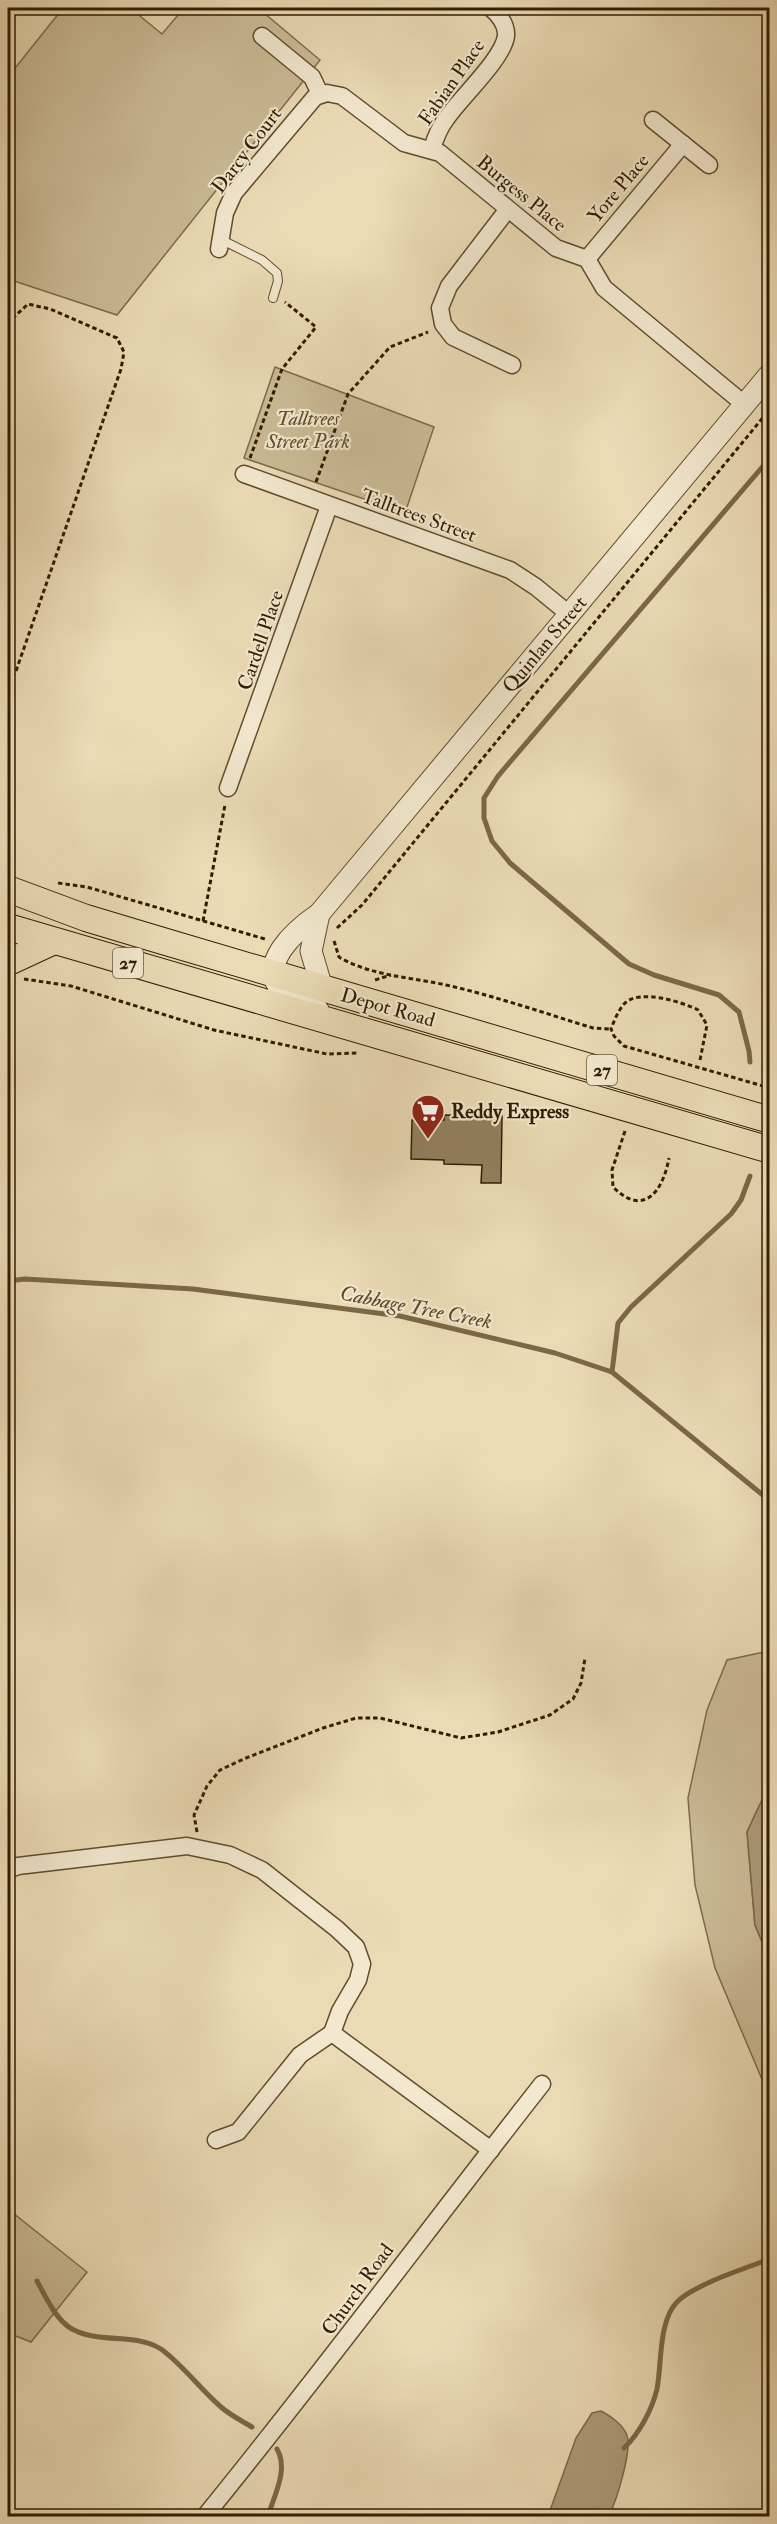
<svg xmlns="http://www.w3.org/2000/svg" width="777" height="2524" font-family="'IM FELL Double Pica',serif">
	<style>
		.green { fill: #cbbb96; stroke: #7e6c4b; stroke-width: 1.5 }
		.water { fill: #ac9a77; stroke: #7b6847; stroke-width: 1.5 }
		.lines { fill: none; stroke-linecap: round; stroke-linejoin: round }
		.stream { stroke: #7b6847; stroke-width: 5 }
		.building { fill: #927f5e; stroke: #311c00; stroke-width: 1.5 }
		.service-casing { stroke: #604c2d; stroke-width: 10 }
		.minor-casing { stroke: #604c2d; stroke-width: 19 }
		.tertiary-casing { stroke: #604c2d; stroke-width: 23 }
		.primary-casing { stroke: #311c00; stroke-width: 28 }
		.path { stroke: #311c00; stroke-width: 3; stroke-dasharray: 4.5 3; stroke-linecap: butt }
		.service { stroke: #f2e8cf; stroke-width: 8 }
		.minor { stroke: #f2e8cf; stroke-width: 16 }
		.tertiary { stroke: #f2e8cf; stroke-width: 21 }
		.primary { stroke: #ebdbb5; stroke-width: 26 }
		.labels { text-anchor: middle; stroke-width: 4.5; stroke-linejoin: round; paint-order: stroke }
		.shield { fill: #f2e8cf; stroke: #6b593e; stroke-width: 1.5 }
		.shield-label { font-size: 18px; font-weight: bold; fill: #311c00 }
		.street-label { font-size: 20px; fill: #311c00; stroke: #f2e8cf }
		.park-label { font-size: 20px; font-style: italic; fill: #5f4c2d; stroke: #f2e8cf }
		.poi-label { font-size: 20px; font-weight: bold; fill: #311c00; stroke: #f2e8cf; text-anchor: start }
		.water-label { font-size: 21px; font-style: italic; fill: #5c482a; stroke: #f2e8cf }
	</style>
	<rect width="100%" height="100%" fill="#ebdbb5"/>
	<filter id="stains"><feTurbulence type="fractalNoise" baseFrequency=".00333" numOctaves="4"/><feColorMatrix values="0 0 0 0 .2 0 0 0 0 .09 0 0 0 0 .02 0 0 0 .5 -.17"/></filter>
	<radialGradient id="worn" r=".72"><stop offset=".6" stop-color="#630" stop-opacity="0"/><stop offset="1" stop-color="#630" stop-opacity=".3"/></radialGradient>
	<g class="green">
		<polygon points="63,8 130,8 162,34 184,8 258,8 320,60 117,315 8,279 8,77"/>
		<polygon points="275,367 434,427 405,513 244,458"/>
		<polygon points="769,1651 769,1785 747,1832 755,1925 769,1958 769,2096 715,1968 695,1885 688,1798 707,1710 727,1660"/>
		<polygon points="8,2209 87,2272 31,2342 8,2333"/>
	</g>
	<g class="water">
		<polygon points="769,1785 769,1958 755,1925 747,1832"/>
		<path d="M601,2411c9,5 19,11 25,22 8,14 -10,68 -17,83h-61l28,-78 16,-25z"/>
	</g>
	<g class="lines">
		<g class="stream">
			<polyline points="750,1062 749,1051 739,1012 719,995 654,975 629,964 510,863 492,841 484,818 484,798 498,776 770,458"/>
			<polyline points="8,1281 25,1279 193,1289 400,1316 555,1353 612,1372 770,1501"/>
			<polyline points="612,1372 618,1323 631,1307 731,1214 741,1200 750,1176"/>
			<path d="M37,2281c26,50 32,55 88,58 13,1 25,3 36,10 22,16 39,40 60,58 9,8 21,14 31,20"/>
			<path d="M624,2448c15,-14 28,-38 33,-59 5,-25 1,-69 21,-88 18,-17 68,-33 92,-42"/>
			<path d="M268,2516c6,-20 21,-47 9,-67"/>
		</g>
	</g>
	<polygon class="building" points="444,1115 502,1116 501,1183 481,1183 482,1165 444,1164 444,1160 411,1159 412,1120 444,1120"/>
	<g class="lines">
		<g class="service-casing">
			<polyline id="service" points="220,239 262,260 277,273 278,281 273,298"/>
		</g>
		<g class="minor-casing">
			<g id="minor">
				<polyline points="262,36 312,77 320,94"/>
				<polyline points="653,120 709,165"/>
				<path d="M432,149c3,-10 7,-21 14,-30 14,-21 57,-60 60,-83 1,-12 -7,-21 -15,-28"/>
				<polyline points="508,209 449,286 440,308 443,324 453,337 512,365"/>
				<polyline points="219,249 225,213 234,193 315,97 327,93 342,96 404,143 440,153 556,248 587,259 604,288 744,404"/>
				<polyline points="587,259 683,144"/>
				<polyline points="244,474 510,570 536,587 569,614"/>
				<polyline points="228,788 329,506"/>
				<polyline points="8,1870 18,1866 187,1846 230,1855 262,1870 337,1929 356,1947 362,1964 358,1980 340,2011 332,2033 491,2150"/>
				<polyline points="216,2140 238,2132 300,2055 332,2033"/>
				<path d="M205,2516c115,-141 224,-288 337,-432"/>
			</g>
		</g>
		<g class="tertiary-casing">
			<g id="tertiary">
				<polyline points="319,914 311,951 322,988"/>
				<path d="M318,1010c-9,-9 -23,-9 -33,-17 -32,-27 12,-64 34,-79l451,-540"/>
			</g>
		</g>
		<g class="primary-casing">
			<g id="primary">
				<polyline points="8,889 86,918 156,939 770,1120"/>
				<polyline points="8,927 770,1150"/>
				<polyline points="8,961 11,961 54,941"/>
			</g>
		</g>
		<g class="path">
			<polyline points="522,8 532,12 546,8"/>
			<polyline points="8,333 13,318 28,304 50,309 117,338 124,352 121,369 16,671 8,686"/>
			<polyline points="250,458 282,369 316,327 285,302"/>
			<polyline points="316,482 348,394 390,347 428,332"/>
			<polyline points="58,883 87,887 265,939"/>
			<polyline points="203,921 225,805"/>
			<polyline points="337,928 362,905 770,409"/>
			<path d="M334,941l5,16c32,19 71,20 107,28 49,11 98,28 147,43l18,1"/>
			<polyline points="24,979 71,986 214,1030 327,1054 359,1053"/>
			<polyline points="375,980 391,975"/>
			<path d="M700,1060l7,-35 -9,-15c-16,-8 -59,-22 -74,-6 -6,7 -10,17 -13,25l3,7 10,10 146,42"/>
			<path d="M625,1131l-13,39 1,17c31,31 50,4 56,-29"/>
			<polyline points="197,1832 194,1815 207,1786 220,1770 246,1758 323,1728 356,1718 380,1718 461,1738 498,1732 550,1715 573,1699 581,1683 585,1658"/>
			<polyline points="763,2516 770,2463"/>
		</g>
		<use href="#service" class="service"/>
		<use href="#minor" class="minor"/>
		<use href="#tertiary" class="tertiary"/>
		<use href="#primary" class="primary"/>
	</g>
	<defs>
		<g id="supermarket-pin" transform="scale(1.725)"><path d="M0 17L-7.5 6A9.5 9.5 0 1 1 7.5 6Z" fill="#8f2418" stroke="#f2e8cf"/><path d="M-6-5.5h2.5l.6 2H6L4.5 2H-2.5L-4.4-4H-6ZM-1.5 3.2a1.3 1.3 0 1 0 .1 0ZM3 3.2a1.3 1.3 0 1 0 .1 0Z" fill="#fff"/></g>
	</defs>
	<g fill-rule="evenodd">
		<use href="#supermarket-pin" x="428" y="1111"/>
	</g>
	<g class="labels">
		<g class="shield">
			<rect x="113" y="948" width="30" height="30" rx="4.5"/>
			<rect x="587" y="1055" width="30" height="30" rx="4.5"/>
		</g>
		<g class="shield-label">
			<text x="128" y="969">27</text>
			<text x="602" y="1076">27</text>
		</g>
		<g class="street-label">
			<text transform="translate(451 82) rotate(-55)" y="7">Fabian Place</text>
			<text transform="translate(246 150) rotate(-53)" y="7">Darcy Court</text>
			<text transform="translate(618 188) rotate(-50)" y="7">Yore Place</text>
			<text transform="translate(522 193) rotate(39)" y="7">Burgess Place</text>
			<text transform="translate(419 515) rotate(20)" y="7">Talltrees Street</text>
			<text transform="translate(260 640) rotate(-71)" y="7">Cardell Place</text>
			<text transform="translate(544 644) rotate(-50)" y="7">Quinlan Street</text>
			<text transform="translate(388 1007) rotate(16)" y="7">Depot Road</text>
			<text transform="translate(357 2289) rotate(-54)" y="7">Church Road</text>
		</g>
		<g class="park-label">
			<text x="308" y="425">Talltrees<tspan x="308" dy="23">Street Park</tspan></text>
		</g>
		<g class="poi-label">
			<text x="451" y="1118">Reddy Express</text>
		</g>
		<g class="water-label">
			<text transform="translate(416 1307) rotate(11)" y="7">Cabbage Tree Creek</text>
		</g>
	</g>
	<rect width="777" height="2524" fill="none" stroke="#ebdbb5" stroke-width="30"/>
	<rect x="9" y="9" width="759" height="2506" fill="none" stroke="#311c00" stroke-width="3"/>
	<rect x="15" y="15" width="747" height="2494" fill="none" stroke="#311c00" stroke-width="1.5"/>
	<rect width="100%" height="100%" filter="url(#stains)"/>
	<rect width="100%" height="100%" fill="url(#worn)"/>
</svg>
